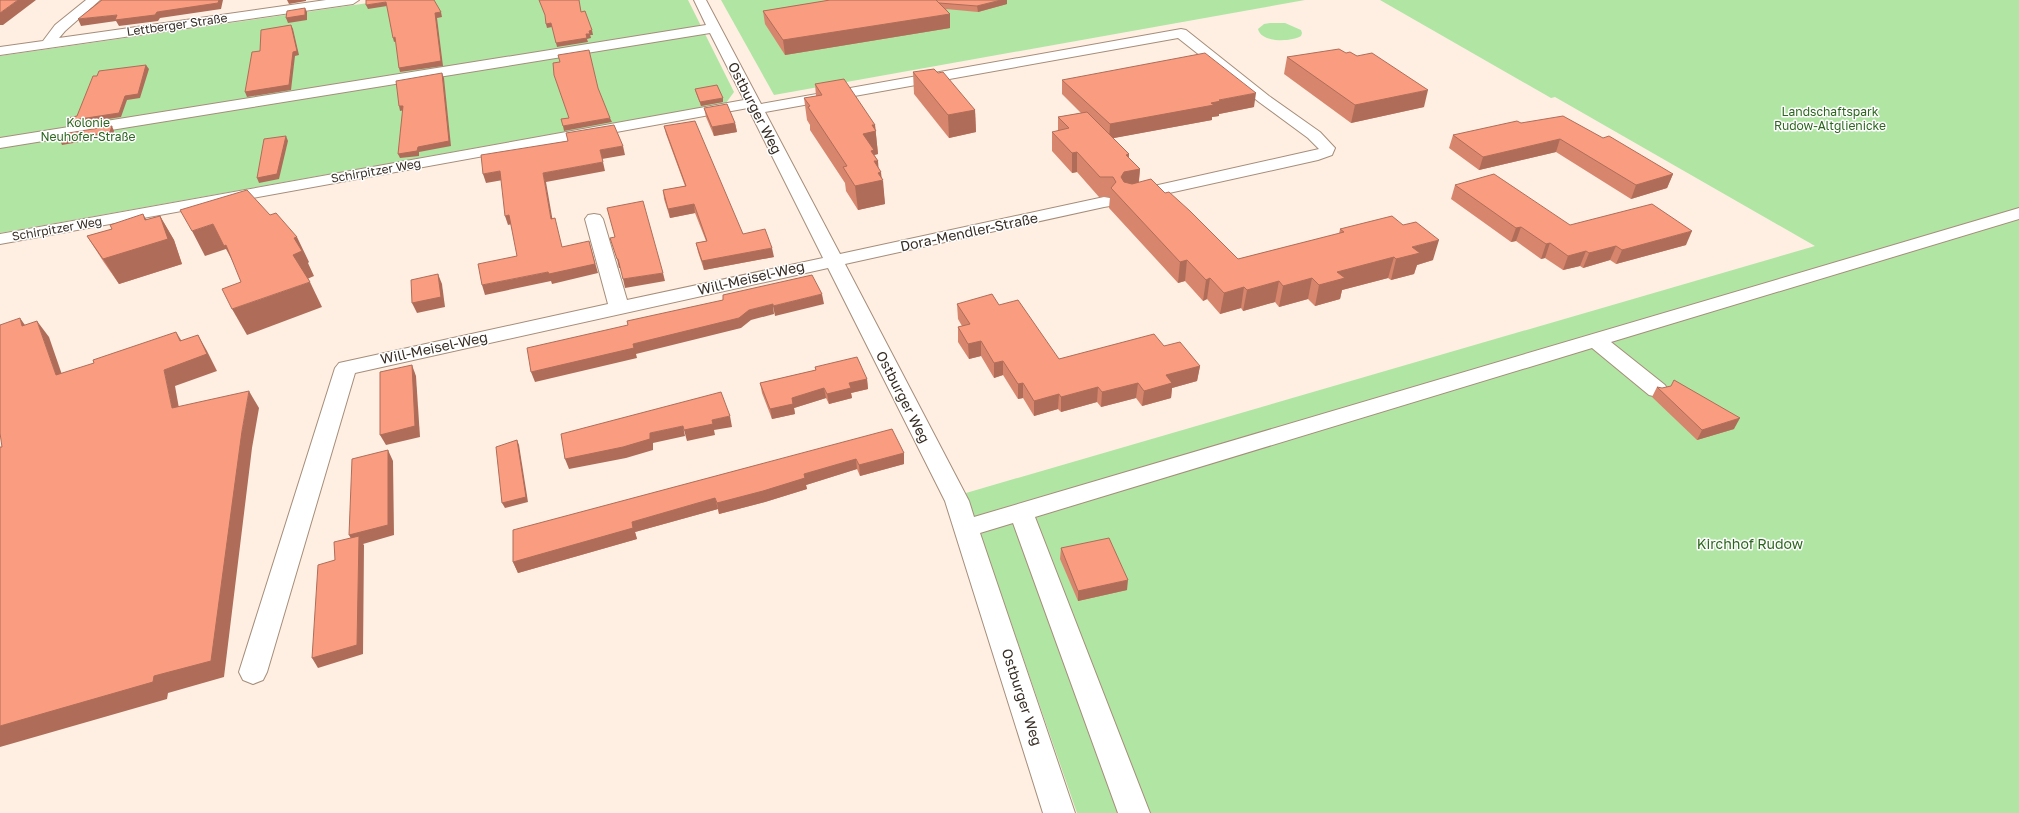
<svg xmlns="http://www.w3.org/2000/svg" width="2019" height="813" font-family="'Golos Text',sans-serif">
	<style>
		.green { fill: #b0e5a4 }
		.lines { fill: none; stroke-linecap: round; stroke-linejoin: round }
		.minor-casing { stroke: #a58d79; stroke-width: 2 }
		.minor { fill: #fff; fill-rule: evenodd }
		.wall { fill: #d7866d }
		.shaded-wall { fill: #af6d59 }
		.building { fill: #fa9c7f; stroke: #af6d59 }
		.labels { text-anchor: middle; stroke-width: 3; stroke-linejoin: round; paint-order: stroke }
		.far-street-label { font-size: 12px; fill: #372d24; stroke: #fff }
		.far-park-label { font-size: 12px; fill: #2c661e; stroke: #fff }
		.street-label { font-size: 14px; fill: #372d24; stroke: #fff }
		.park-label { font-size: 14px; fill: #2c661e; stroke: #fff }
	</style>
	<rect width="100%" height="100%" fill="#ffefe2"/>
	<g class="green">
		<polygon points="389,0 688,0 734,92 726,103 0,233 0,56"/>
		<polygon points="721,0 1305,0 774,95"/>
		<polygon points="1380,0 2019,0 2019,813 1077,813 966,493 1815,246 1555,97 1551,98"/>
		<path d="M1270,23h15l16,7 1,3 -1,3c-10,6 -40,7 -43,-7l6,-5z"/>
	</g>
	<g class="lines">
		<g class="minor-casing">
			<g id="minor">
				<polygon points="86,0 100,0 65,31 59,38 326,0 359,0 353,4 0,55 0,47 43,41 55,25"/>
				<polygon points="694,0 706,0 761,104 1181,29 1186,30 1269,96 1320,132 1335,148 1332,155 1318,160 1133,201 1127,200 1124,196 1127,192 1319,149 1308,138 1259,102 1178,38 765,112 840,254 1104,197 1110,198 1113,202 1110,206 1104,207 845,264 969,501 974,517 2019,208 2019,219 1611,342 1665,385 1668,390 1665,395 1657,397 1649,395 1592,348 1035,517 1150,813 1118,813 1013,523 980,533 1075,813 1043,813 945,501 828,268 355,373 267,672 263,680 253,684 243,680 239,672 335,368 339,363 608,304 585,219 588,215 594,214 600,215 603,219 627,300 823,258 748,108 0,244 0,234 744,100 710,33 0,148 0,138 706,25"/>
			</g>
		</g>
		<use href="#minor" class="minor"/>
	</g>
	<g class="wall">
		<polygon points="830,0 1007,4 978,12 946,9 950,14 950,28 785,55 765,24 763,11"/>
		<polygon points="1346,53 1357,56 1424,107 1351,123 1284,74 1287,57"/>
		<polygon points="913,72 975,110 976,132 949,138 914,94"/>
		<polygon points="1062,80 1254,107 1219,114 1219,116 1212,117 1212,120 1113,138 1129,154 1129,158 1140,169 1139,182 1165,193 1238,259 1339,234 1340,229 1433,260 1417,265 1414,274 1391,280 1388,278 1342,290 1340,299 1315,306 1308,299 1279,307 1275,302 1243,311 1241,308 1220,314 1207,299 1203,301 1185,281 1178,283 1109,208 1110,197 1099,197 1077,172 1072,173 1052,151 1052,132 1058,131 1058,117 1081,113 1062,94"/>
		<polygon points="815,84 875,125 878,154 874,155 875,156 878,161 878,167 882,179 885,204 858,210 846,191 845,183 810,130 810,125 807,120 804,98 816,96"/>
		<polygon points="695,89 723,102 701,106 696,93"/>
		<polygon points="704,108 735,123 737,132 714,136 706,117"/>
		<polygon points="1521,123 1673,174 1667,188 1631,199 1556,152 1479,170 1449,148 1453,135"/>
		<polygon points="664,126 743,234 774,257 704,270 698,252 696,243 706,241 695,213 670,218 664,199 663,190 685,186 666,134"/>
		<polygon points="1455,185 1570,225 1686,245 1616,264 1610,260 1583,268 1580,266 1563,270 1545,258 1541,259 1516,241 1511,242 1451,199"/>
		<polygon points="160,216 174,240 182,264 119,284 103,261 87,236"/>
		<polygon points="957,304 999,305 1059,359 1164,346 1200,366 1197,381 1172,388 1171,398 1142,406 1136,398 1101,407 1097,402 1061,412 1058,409 1034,416 1023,398 1018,399 1003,375 994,378 981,356 969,359 958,342 958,327 962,326 958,319"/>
		<polygon points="815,367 867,379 868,389 851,393 852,398 829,404 826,398 794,408 795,414 772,419 762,393 760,383 816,370"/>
		<polygon points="1657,387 1734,429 1697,440 1652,397"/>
		<polygon points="892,429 904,464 860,476 857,469 806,485 807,489 765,502 719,514 718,509 635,532 637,539 518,573 513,562"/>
		<polygon points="1061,548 1127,590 1078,601 1060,559"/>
	</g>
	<g class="shaded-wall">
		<polygon points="18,0 36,0 3,25 0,25 0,13"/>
		<polygon points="219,0 223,0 221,9 160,18 158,21 119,26 116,21 81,26 78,19 117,15 157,12"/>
		<polygon points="287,0 306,0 306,1 289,4"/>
		<polygon points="1001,0 1007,0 1007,4 978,12 977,6"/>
		<polygon points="386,2 387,6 368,9 366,5"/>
		<polygon points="305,8 307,12 307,20 288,23 286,18"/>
		<polygon points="441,12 442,17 437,18 443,66 400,72 399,68 435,13"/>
		<polygon points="950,14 950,28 785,55 783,40"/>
		<polygon points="551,23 552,27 547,28 546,24"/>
		<polygon points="291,25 293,29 299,55 295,56 291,90 247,97 245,92"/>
		<polygon points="592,30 593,35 590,35 589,31"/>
		<polygon points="586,34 590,34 591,38 587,39 588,42 557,47 556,43"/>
		<polygon points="395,37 397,41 394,42 393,38"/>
		<polygon points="146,65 149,69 140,98 127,100 121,117 70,125 67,121 125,96"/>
		<polygon points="442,73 444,78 451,146 419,152 419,156 400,158 398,154 418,147"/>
		<polygon points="1428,90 1424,107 1351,123 1355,105"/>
		<polygon points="1256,93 1254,107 1219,114 1219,116 1212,117 1212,120 1109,139 1110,124 1211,103 1219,100"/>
		<polygon points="723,98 723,102 701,106 700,102"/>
		<polygon points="399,106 403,106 405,110 400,111"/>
		<polygon points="975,110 976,132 949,138 948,115"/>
		<polygon points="610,118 612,122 564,131 563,126"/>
		<polygon points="735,123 737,132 714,136 712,127"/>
		<polygon points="872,125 875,125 878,154 874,155 875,161 878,161 879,173 881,172 882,181 883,180 885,204 858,210 855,186 863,134"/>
		<polygon points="112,126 114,131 113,136 62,145 60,140"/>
		<polygon points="286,136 288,141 279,179 259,183 257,178"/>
		<polygon points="1560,139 1556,152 1479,170 1483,157"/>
		<polygon points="623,146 625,155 602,159 600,150"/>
		<polygon points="1077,152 1077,172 1072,173 1072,153"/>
		<polygon points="1129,154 1128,171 1140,169 1138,188 1123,192 1121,177 1126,155"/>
		<polygon points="603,162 605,171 546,182 554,228 551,219 543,173"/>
		<polygon points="500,171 503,180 486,183 483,174"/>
		<polygon points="1673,174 1667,188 1631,199 1636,185"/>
		<polygon points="694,204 695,213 670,218 668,209"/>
		<polygon points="143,214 158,239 160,216 174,240 182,264 119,284 103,259 145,220"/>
		<polygon points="509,215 512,224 508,225 505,216"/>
		<polygon points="213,224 226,245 238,271 226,249 205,256 192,231"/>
		<polygon points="1521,227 1516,241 1511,242 1516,228"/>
		<polygon points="1692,231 1686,245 1616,264 1622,250"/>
		<polygon points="297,237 309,262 308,263 314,276 305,280 293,255 294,238"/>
		<polygon points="1439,240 1433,260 1417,265 1414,274 1391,280 1396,259 1412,247"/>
		<polygon points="589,241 598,273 552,284 551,281 485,295 482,285 548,272"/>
		<polygon points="1550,243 1545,258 1541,259 1546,244"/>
		<polygon points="1616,246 1610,260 1583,268 1589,253"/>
		<polygon points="772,248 774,257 704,270 702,261"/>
		<polygon points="1586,251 1580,266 1563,270 1568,256"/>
		<polygon points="1394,257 1388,278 1342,290 1340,299 1315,306 1319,285 1337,272"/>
		<polygon points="617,259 618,259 621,268 619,268"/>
		<polygon points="1187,260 1185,281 1178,283 1180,262"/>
		<polygon points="663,273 665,281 625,288 623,279"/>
		<polygon points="438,274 442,284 445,307 417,313 412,303"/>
		<polygon points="1210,278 1207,299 1203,301 1206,280"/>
		<polygon points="1312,278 1308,299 1279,307 1283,286"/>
		<polygon points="1279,281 1275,302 1243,311 1247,290"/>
		<polygon points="310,282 322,307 247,335 232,309"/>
		<polygon points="1244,287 1241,308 1220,314 1224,293"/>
		<polygon points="822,294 824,304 775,316 773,306"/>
		<polygon points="773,304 774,314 751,320 741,328 636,354 637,358 535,382 531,372 633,344 749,310"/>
		<polygon points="20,318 32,335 22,326"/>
		<polygon points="37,321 49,337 68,392 56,375"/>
		<polygon points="176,332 186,348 180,341"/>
		<polygon points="198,335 207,351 217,371 175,386 182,425 172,408 164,370"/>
		<polygon points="981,341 981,356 969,359 968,344"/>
		<polygon points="1003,361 1003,375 994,378 994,363"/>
		<polygon points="412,365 416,376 420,437 386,445 380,435"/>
		<polygon points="1200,366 1197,381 1172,388 1171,398 1142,406 1144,391 1166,375"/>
		<polygon points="867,379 868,389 851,393 852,398 829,404 827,394 849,383"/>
		<polygon points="1023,383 1023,398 1018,399 1018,384"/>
		<polygon points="1138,383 1136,398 1101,407 1102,392"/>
		<polygon points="1098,387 1097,402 1061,412 1061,397"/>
		<polygon points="824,388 826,398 794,408 795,414 772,419 770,409 792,398"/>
		<polygon points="249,391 259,408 252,448 224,677 168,693 167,699 0,747 0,726 154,676 242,431"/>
		<polygon points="1059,394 1058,409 1034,416 1034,401"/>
		<polygon points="730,416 732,427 714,430 715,435 687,441 684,430 712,420"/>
		<polygon points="1740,418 1734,429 1697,440 1702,430"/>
		<polygon points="683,426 685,436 653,443 653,450 626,458 569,469 565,459 650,433"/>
		<polygon points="517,440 519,445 528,502 505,508 502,503"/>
		<polygon points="388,450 393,461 394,535 363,544 364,545 363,654 318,668 312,658 355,546 349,535"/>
		<polygon points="904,453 904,464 860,476 859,465"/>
		<polygon points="856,459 857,469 806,485 807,489 765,502 719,514 717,503 804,474"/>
		<polygon points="715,498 718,509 635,532 637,539 518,573 513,562 632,522"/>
		<polygon points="1128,580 1127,590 1078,601 1078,591"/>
	</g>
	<g class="building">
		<polygon points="0,0 18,0 0,13"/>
		<polygon points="102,0 219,0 218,3 157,12 155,15 115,20 117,15 78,19"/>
		<polygon points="366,0 434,0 441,12 435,13 441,61 399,68 395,37 393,38 386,2 366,5"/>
		<polygon points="539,0 579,0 581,12 585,11 592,30 589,31 590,34 586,34 587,38 556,43 551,23 546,24 545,15"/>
		<polygon points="830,0 936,0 950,14 783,40 763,11"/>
		<polygon points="936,0 1001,0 977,6 939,3"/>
		<polygon points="305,8 305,15 286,18 287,11"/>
		<polygon points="291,25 297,51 293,52 289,85 245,92 252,52 260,51 261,30"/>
		<polygon points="1339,49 1346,53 1350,52 1357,56 1372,53 1428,90 1355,105 1287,57"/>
		<polygon points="589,50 598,88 610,118 563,126 561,119 569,118 554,75 553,63 560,62 558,55"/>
		<polygon points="1205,53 1256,93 1219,100 1221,101 1211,103 1214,105 1110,124 1062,80"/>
		<polygon points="146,65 138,94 125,96 119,113 67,121 68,118 77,116 93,76 97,76 99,71"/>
		<polygon points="934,69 938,73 943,72 975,110 948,115 913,72"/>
		<polygon points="442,73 449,141 418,147 417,151 398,154 403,106 399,106 396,81"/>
		<polygon points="844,79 875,125 872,125 876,131 863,134 874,150 871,151 878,161 874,161 881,172 878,173 883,180 855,186 843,167 847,166 808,107 810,106 804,98 822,95 815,84"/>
		<polygon points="717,85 723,98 700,102 695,89"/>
		<polygon points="727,104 735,123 712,127 704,108"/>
		<polygon points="1087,112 1129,154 1126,155 1140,169 1124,172 1121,177 1124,182 1132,184 1151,179 1165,193 1169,192 1190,211 1238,259 1344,232 1340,229 1392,216 1403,225 1416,222 1439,240 1412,247 1420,253 1396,259 1394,257 1337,272 1345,278 1319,285 1312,278 1283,286 1279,281 1247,290 1244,287 1224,293 1210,278 1206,280 1187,260 1180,262 1111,188 1116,182 1113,177 1100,177 1077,152 1072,153 1052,132 1069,128 1058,117"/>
		<polygon points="1563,116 1603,138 1609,136 1673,174 1636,185 1560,139 1483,157 1453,135 1517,121 1521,123"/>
		<polygon points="695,121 743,234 765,229 772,248 702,261 696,243 707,241 694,204 668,209 663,190 686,186 664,126"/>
		<polygon points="614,125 623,146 600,150 603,162 543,173 551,219 555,218 562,247 589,241 595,264 549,274 548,272 482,285 478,264 517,256 509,215 505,216 500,171 483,174 481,155 568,141 566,133"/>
		<polygon points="112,126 110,132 60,140 62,134"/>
		<polygon points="286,136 277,174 257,178 264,139"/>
		<polygon points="1494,174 1570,225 1652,204 1692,231 1622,250 1616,246 1589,253 1586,251 1568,256 1550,243 1546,244 1521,227 1516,228 1455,185"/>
		<polygon points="247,190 270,215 276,213 297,237 294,238 302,251 293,255 310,282 232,309 222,289 241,282 226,245 224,246 213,224 192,231 180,210"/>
		<polygon points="643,201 663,273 623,279 618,259 617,259 610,238 615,237 607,208"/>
		<polygon points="143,214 145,220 160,216 168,239 103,259 87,236 112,229 110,225"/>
		<polygon points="438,274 441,297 412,303 411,280"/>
		<polygon points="812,275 822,294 773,306 773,304 749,310 739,318 633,344 634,348 531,372 527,348 628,325 627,321 723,300 723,295"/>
		<polygon points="992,294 999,305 1018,300 1059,359 1154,334 1164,346 1180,342 1200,366 1166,375 1172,383 1144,391 1138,383 1102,392 1098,387 1061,397 1059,394 1034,401 1023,383 1018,384 1003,361 994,363 981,341 968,344 958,327 970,324 957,304"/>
		<polygon points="20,318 22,326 37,321 56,375 94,363 93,360 176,332 180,341 198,335 207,354 164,370 172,408 249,391 242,431 211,661 154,676 153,682 0,726 0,447 2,447 0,433 0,325"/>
		<polygon points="857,357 867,379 849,383 851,388 827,394 824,388 792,398 793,404 770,409 760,383 816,370 815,367"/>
		<polygon points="412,365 415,426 380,435 380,372"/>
		<polygon points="1674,380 1740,418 1702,430 1657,387 1662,388 1671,386"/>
		<polygon points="721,392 730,416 712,420 713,424 684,430 683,426 650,433 650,439 623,447 565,459 561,434"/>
		<polygon points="892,429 904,453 859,465 856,459 804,474 805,478 763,491 717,503 715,498 632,522 633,528 513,562 513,530"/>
		<polygon points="517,440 526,497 502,503 496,447"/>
		<polygon points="388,450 388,525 349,535 352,459"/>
		<polygon points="359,536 357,645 312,658 318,565 335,560 334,542"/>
		<polygon points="1109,538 1128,580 1078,591 1061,548"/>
	</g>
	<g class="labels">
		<g class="far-street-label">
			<text transform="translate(177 25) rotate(-8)" y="4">Lettberger Straße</text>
			<text transform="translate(376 171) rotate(-10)" y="4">Schirpitzer Weg</text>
			<text transform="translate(57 229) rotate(-10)" y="4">Schirpitzer Weg</text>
		</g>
		<g class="far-park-label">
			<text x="1830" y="116">Landschaftspark<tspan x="1830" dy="14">Rudow-Altglienicke</tspan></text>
			<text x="88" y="127">Kolonie<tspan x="88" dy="14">Neuhofer-Straße</tspan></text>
		</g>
		<g class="street-label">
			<text transform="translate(755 108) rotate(63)" y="5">Ostburger Weg</text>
			<text transform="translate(969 232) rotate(-12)" y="5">Dora-Mendler-Straße</text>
			<text transform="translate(751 278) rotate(-13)" y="5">Will-Meisel-Weg</text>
			<text transform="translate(434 348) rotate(-12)" y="5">Will-Meisel-Weg</text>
			<text transform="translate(903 397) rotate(63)" y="5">Ostburger Weg</text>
			<text transform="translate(1022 697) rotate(72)" y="5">Ostburger Weg</text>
		</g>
		<g class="park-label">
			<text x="1750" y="549">Kirchhof Rudow</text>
		</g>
	</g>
</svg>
